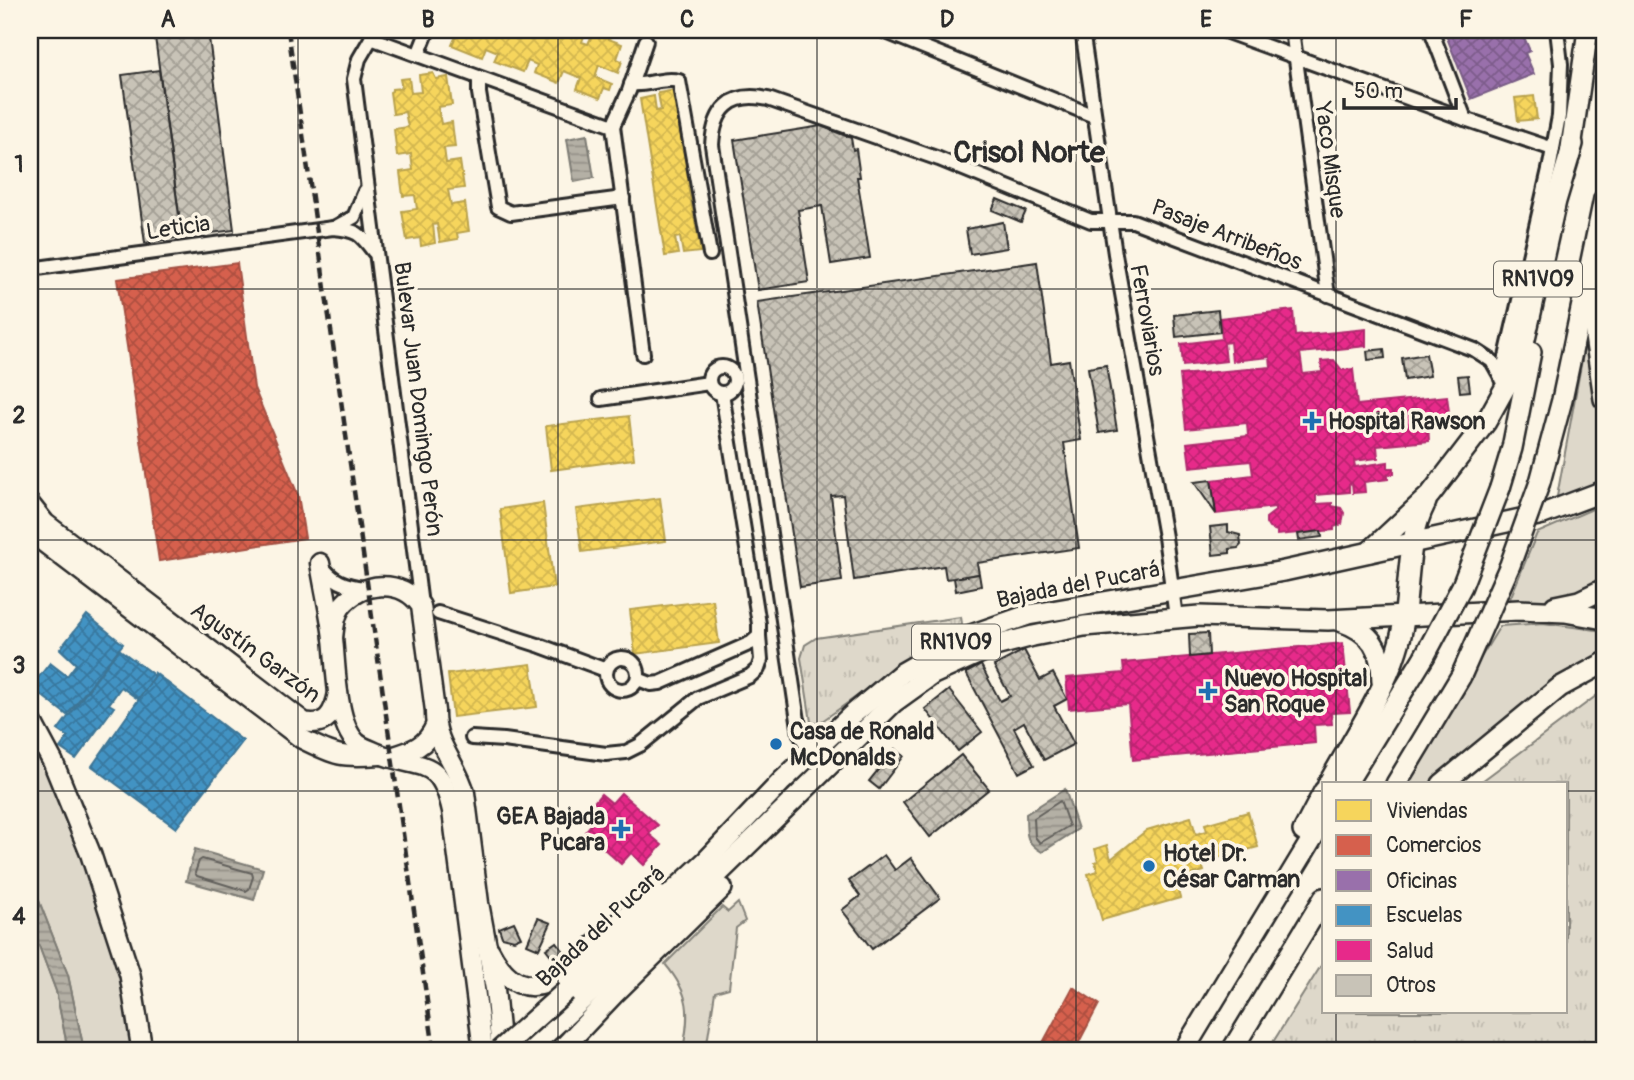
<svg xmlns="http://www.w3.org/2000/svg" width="1634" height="1080" font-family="Pangolin,sans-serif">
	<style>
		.grass { fill: #ded8ca; stroke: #84827a; stroke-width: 2 }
		.park { fill: url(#park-tufts); stroke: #84827a; stroke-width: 2 }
		.water { fill: url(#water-rules); stroke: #7d7b74; stroke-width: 2 }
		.homes { fill: url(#homes-cross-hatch); stroke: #b9a24d; stroke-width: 2 }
		.shops { fill: url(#shops-cross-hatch); stroke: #a35043; stroke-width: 2 }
		.offices { fill: url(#offices-cross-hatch); stroke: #785b85; stroke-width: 2 }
		.schools { fill: url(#schools-cross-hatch); stroke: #3c7495; stroke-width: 2 }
		.health { fill: url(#health-cross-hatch); stroke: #af2a6e; stroke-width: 2 }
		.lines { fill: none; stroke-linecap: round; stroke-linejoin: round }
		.shore { stroke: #62605c; stroke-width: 2 }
		.building { fill: url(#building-cross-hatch); stroke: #2b2b2b; stroke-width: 2 }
		.street-casing { stroke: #2b2b2b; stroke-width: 18 }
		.secondary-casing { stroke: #2b2b2b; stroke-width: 23 }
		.primary-casing { stroke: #2b2b2b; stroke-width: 24 }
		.street { stroke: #fcf5e5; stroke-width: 12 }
		.secondary { stroke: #fcf5e5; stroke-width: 18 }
		.primary { stroke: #fcf5e5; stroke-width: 19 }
		.rail { stroke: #2b2b2b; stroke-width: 4.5; stroke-dasharray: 10 5; stroke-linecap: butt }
		.primary-bridge-casing { stroke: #2b2b2b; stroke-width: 24; stroke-linecap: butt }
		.primary-bridge { stroke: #fcf5e5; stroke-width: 19 }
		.grid { fill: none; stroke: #2b2b2b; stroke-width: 2; stroke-opacity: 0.55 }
		.poi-dot { fill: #1f6fb2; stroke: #fcf5e5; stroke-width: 2.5 }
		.labels { text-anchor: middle; stroke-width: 7; stroke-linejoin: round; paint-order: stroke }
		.shield { fill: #fcf5e5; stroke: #6a6863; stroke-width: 2 }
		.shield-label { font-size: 21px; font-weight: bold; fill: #2b2b2b }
		.street-label { font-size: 23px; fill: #2b2b2b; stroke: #fcf5e5 }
		.poi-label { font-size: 23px; font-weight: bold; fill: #2b2b2b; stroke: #fcf5e5; text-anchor: start }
		.district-label { font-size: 30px; font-weight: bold; fill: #2b2b2b; stroke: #fcf5e5 }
		.neatline { fill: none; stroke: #2b2b2b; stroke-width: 2.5 }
		.grid-label { font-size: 23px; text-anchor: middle; font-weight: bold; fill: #2b2b2b }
	</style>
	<defs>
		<pattern id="park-tufts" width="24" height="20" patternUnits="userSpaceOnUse" patternTransform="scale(1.75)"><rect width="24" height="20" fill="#ded8ca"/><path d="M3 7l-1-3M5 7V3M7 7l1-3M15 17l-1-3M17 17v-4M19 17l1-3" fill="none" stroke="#bfbaae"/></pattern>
		<pattern id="water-rules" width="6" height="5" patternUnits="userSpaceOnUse" patternTransform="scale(1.75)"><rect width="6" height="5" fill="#b4b0a5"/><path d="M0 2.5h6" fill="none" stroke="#938f87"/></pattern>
		<pattern id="homes-cross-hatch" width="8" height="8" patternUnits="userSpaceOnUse" patternTransform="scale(1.75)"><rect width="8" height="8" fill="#f6d55c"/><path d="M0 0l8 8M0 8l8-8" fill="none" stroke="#d3b750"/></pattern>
		<pattern id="shops-cross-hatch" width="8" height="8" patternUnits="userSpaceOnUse" patternTransform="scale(1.75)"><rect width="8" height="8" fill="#d6604d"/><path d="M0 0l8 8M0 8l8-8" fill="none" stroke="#ae4f40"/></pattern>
		<pattern id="offices-cross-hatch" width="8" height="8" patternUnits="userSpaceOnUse" patternTransform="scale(1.75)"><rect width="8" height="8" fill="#9970ab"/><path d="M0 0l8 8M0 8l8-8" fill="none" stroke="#7d5c8b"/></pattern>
		<pattern id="schools-cross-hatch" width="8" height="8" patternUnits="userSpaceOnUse" patternTransform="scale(1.75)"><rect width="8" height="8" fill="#4393c3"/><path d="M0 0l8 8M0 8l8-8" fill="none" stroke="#38789f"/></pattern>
		<pattern id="health-cross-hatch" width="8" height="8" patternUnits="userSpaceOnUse" patternTransform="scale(1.75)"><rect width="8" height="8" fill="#e7298a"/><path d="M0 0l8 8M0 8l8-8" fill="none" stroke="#bb2371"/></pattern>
		<pattern id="building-cross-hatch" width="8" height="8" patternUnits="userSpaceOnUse" patternTransform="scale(1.75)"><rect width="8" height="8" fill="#c8c3b7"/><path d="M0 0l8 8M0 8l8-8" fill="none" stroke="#a39f95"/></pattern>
	</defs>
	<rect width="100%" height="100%" fill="#fcf5e5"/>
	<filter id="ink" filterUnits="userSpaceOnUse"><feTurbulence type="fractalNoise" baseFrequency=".0143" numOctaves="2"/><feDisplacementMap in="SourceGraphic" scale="14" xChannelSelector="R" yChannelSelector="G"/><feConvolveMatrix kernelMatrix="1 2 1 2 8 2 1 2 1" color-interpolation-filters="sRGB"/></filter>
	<g filter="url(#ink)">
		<g class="grass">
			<polygon points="1585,343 1604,441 1604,483 1556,502"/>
			<path d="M1604,504v71c-34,23 -57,27 -97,31l30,-73z"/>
			<polygon points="1543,623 1604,631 1604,657 1435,784 1404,784 1500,626"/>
			<polygon points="30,719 75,811 142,1050 84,1050 68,975 30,878"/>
			<path d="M738,903l7,18 -9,7 -7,60 -14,4 -9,58h-23c7,-38 8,-55 -18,-86l57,-57 6,5z"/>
			<polygon points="30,922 56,991 68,1050 30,1050"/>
		</g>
		<g class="park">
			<polygon points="961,617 962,624 945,633 818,724 811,722 801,658 805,645 816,638"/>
			<polygon points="1604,690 1604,1050 1268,1050 1324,961 1324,1012 1566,1012 1566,784 1478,784"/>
		</g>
		<g class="water">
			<polygon points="587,135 594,178 574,182 567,139"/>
			<path d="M1065,789l13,40 -36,23c-19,-11 -15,-19 -16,-38z"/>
			<polygon points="195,849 263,869 254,900 186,881"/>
			<polygon points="30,878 68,975 84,1050 68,1050 56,991 30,922"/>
		</g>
		<g class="homes">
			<polygon points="449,30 586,30 582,42 588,44 593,33 622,44 617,59 622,61 618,73 599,65 595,77 612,84 610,90 604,88 600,98 577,89 581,78 564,71 559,83 534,73 537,65 528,61 523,72 494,61 498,52 486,47 482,57 452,45 456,36 448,33"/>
			<polygon points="433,73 436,79 448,77 452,105 438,107 441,124 452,122 455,147 444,148 446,163 460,161 464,188 448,190 451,205 465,203 469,231 457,233 458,239 440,242 437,224 433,225 435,243 421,246 420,238 407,240 402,211 417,209 415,195 403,196 400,172 413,170 411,154 397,156 394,129 408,127 405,112 393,114 390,92 392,91 392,89 402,88 400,79 409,78 411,93 421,92 419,75"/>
			<polygon points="676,90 680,113 678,113 691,185 688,186 701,252 683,254 680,237 675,238 678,254 665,256 640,99 654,96 656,111 661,110 658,93"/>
			<polygon points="1534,96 1537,119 1518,121 1515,98"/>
			<polygon points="629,416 634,459 551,470 546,426"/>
			<polygon points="660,498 666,541 582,552 576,509"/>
			<polygon points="543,503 554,587 511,593 500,509"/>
			<polygon points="713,600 719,643 635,654 630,610"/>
			<polygon points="531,664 537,707 453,717 448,674"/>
			<polygon points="1248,812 1258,847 1217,858 1213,846 1197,850 1204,871 1175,880 1180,898 1102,920 1088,874 1098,871 1095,862 1098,861 1095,849 1107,845 1111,859 1147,830 1191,817 1196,834 1207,831 1205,824"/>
		</g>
		<g class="shops">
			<polygon points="237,263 254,388 298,495 305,538 159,561 117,279"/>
			<polygon points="1073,987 1099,1004 1078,1044 1088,1050 1039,1050"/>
		</g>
		<polygon class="offices" points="1444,30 1521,30 1530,51 1525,53 1534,74 1471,99"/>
		<g class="schools">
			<polygon points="87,615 123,644 67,715 31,687 50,663 67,676 76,664 60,649"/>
			<polygon points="119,649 155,676 138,699 121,687 109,704 114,707 76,759 60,748 68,737 58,730"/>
			<polygon points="155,673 243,741 176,828 92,766 155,676"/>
		</g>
		<g class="health">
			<polygon points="1293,310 1295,336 1366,329 1366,346 1300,353 1303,374 1322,372 1321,361 1334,360 1342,370 1353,369 1357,405 1447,396 1450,420 1428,423 1429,441 1377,446 1378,458 1354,461 1355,467 1388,462 1388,468 1394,468 1394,474 1388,475 1388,479 1364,482 1365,492 1353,493 1352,483 1349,484 1349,492 1316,495 1316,504 1332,503 1332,506 1341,508 1344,513 1342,524 1334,527 1334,530 1277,535 1277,531 1269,528 1266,523 1266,518 1275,511 1275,507 1216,514 1211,480 1253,475 1251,461 1190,467 1187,443 1248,436 1247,423 1186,429 1180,375 1271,367 1270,357 1232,361 1230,342 1224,343 1226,361 1183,366 1181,344 1222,339 1220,318"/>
			<polygon points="1343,643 1350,712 1331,713 1332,724 1314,725 1315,743 1133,760 1128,704 1069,709 1066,678 1124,673 1123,663"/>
			<polygon points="621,793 658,825 649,834 662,845 644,865 631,853 621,864 585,832 594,821 585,813 601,794 612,803"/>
		</g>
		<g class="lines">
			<g class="shore">
				<polygon points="1060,801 1069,826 1040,843 1035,837 1034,818"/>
				<polygon points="202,859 252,873 253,877 249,889 246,891 197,876 195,873 199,861"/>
			</g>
		</g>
		<g class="building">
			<polygon points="154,30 208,30 234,230 182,237"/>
			<polygon points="159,70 182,237 145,243 122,75"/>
			<polygon points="821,126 851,138 853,150 856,149 860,177 857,177 870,258 831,264 822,206 798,210 809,282 758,290 734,140"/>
			<polygon points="997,199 1026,211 1021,222 992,210"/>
			<polygon points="1003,222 1007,248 970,254 966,229"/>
			<polygon points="1037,262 1051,363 1069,360 1075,401 1081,440 1064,443 1079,548 977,563 979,574 954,578 946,579 944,566 854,580 843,495 831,496 842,581 800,587 757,302"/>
			<polygon points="1218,310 1220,332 1176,337 1174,315"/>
			<polygon points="1384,349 1385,358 1368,360 1367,351"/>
			<polygon points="1426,354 1430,376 1405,380 1402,358"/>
			<polygon points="1106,365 1117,430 1099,433 1088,368"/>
			<polygon points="1468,375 1470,391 1460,392 1458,376"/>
			<polygon points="1211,480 1213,493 1216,514 1194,482"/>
			<polygon points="1228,525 1228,532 1240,535 1241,545 1238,548 1230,549 1230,553 1213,555 1210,527"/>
			<polygon points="1321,531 1322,537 1299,540 1298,534"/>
			<polygon points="979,574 981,586 956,591 954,578"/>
			<polygon points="1208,633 1209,655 1190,657 1189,634"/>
			<polygon points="1024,650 1040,680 1053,673 1067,699 1054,706 1074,744 1044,760 1024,722 1014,728 1034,765 1019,773 966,673 981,665 1000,701 1010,696 994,666"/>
			<polygon points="949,690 982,732 958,751 925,709"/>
			<polygon points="895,749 904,756 879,789 869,781"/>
			<polygon points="961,755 989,789 930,837 903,802"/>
			<polygon points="884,855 895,870 911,858 940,898 872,949 842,910 860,896 849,881"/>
			<polygon points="538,918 551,923 539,949 527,944"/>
			<polygon points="514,922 521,937 514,940 502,937 499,928"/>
			<polygon points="556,942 568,956 558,964 546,949"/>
		</g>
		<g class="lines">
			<g class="street-casing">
				<g id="street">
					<polyline points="376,30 359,59 354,79 421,605"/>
					<polyline points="881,30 1094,116"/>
					<polyline points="918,30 920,45"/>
					<polyline points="1082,30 1115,254 1165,537 1176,617"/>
					<polyline points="1222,30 1465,119 1553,149"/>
					<polyline points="1292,30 1328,295"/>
					<polyline points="1431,30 1465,119"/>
					<polyline points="371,38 613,126 643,354"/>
					<polyline points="418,55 428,30"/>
					<polyline points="479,78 479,93 498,207 511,213 623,198"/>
					<path d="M631,84c16,2 33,-7 48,-3l31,173"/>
					<polyline points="613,126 629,91 646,41"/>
					<polyline points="334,228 354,217 365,191"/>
					<path d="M30,269l303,-41c24,2 27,5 41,24"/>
					<circle cx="722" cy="380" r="13"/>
					<polyline points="1501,379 1550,165 1559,116 1561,64 1557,30"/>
					<polyline points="601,399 709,383"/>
					<path d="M321,564c10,17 25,22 43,24"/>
					<polyline points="438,613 541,646 606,670"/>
					<circle cx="622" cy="674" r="16"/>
					<polyline points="638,679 651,684 660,683 751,643 759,636 759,624 722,393"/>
					<polyline points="472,738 504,740 606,754 626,752 640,745 698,698 750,676 758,669 761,660 759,636"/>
					<path d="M811,754l-11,-20 -88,-589c2,-36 19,-54 56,-46l171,60 152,62h42l342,129 17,11 9,16"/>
				</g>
			</g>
			<g class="secondary-casing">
				<g id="secondary">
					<path d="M30,504l15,19 259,199c23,5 30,-9 34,-29"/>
					<path d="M30,532l272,207c34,17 39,19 78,16"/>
					<path d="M320,563c4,25 10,50 13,75 3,27 3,85 23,104 5,5 13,7 19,10 46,20 64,1 77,59l31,239"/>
					<path d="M333,638c1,-10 2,-23 8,-31 20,-26 61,-29 80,-1l14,105c-1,33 22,52 30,82l14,110 16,86 6,61"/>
					<path d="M391,757c20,-6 35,-10 44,-31"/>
				</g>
			</g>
			<g class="primary-casing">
				<g id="primary">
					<polyline points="1570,155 1588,30"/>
					<polyline points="1594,288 1595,336 1604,399"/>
					<polyline points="1540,482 1562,400 1604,199"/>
					<polyline points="1500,488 1512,448 1531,352"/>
					<polyline points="1369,552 1430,495 1486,422 1511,377 1524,344 1556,201 1573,144"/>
					<polyline points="1555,606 1579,601 1604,589"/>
					<path d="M1340,621c32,11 42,28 42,61"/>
					<polyline points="30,719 53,762 91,855 130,975 142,1050"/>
					<path d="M1328,784c22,-40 56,-92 69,-134 16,-49 5,-102 29,-148"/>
					<polyline points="1346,784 1424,657"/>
					<polyline points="1396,784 1461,676"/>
					<polyline points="1442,784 1560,687 1604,663"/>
					<polyline points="1303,831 1324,791"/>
					<path d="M489,950c17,33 39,47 73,25l92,-84"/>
					<polyline points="566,991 706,861 782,781 852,715 902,673 965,637 1028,615 1284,571 1543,514 1604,491"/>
					<polyline points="528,1050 720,872 894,702 933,674 995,646 1033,636 1084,626 1199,616 1328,620 1519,610 1565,612 1604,619"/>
					<polyline points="561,1050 614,994 722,888"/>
					<polyline points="1184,1050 1324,819"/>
					<polyline points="1232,1050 1324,898"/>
				</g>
			</g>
			<use href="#street" class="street"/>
			<use href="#secondary" class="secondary"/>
			<use href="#primary" class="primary"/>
			<polyline class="rail" points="288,30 434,1050"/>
			<g class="primary-bridge-casing">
				<g id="primary-bridge">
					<polyline points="1424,657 1462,586 1500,488"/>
					<polyline points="1461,676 1510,565 1540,482"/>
					<polyline points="500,1050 566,991"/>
				</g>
			</g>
			<use href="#primary-bridge" class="primary-bridge"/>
		</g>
	</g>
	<path class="grid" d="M298,30v1020M558,30v1020M817,30v1020M1076,30v1020M1336,30v754M30,289h1574M30,540h1574M30,791h1294M1566,791h38M1336,1012v38"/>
	<g class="poi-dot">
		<path d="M1308.5 410.5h7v7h7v7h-7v7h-7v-7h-7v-7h7z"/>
		<path d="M1204.5 680.5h7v7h7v7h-7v7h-7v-7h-7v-7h7z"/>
		<circle cx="776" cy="744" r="7"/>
		<path d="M617.5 818.5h7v7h7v7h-7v7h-7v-7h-7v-7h7z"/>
		<circle cx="1149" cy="866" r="7"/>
	</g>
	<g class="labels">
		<g class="shield">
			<rect x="1494" y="261.5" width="88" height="35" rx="5"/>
			<rect x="912" y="624.5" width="88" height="35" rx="5"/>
		</g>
		<g class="shield-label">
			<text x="1538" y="286">RN1V09</text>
			<text x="956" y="649">RN1V09</text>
		</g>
		<g class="street-label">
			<text transform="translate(1331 160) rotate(82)" y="8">Yaco Misque</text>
			<text transform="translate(178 227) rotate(-8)" y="8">Leticia</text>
			<text transform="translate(1227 234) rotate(21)" y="8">Pasaje Arribeños</text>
			<text transform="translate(1148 320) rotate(80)" y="8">Ferroviarios</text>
			<text transform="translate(419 399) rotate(83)" y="8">Bulevar Juan Domingo Perón</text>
			<text transform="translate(1078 584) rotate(-11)" y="8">Bajada del Pucará</text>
			<text transform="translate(256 652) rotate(36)" y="8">Agustín Garzón</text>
			<text transform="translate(600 926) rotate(-43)" y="8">Bajada del Pucará</text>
		</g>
		<g class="poi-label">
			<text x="1328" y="429">Hospital Rawson</text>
			<text x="1224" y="686">Nuevo Hospital<tspan x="1224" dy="26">San Roque</tspan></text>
			<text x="790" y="739">Casa de Ronald<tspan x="790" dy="26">McDonalds</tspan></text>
			<text x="605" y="824" text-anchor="end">GEA Bajada<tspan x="605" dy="26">Pucara</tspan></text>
			<text x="1163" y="861">Hotel Dr.<tspan x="1163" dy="26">César Carman</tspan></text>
		</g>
		<g class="district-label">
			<text x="1029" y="162">Crisol Norte</text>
		</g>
	</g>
	<rect width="1634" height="1080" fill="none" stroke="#fcf5e5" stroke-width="77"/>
	<rect x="1322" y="782" width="245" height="231" fill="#fcf5e5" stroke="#a8a49b" stroke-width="2"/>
	<rect x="1336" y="800" width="35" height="21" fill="#f6d55c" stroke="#a8a49b" stroke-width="2"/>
	<text x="1386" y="818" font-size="21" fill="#2b2b2b">Viviendas</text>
	<rect x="1336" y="835" width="35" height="21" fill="#d6604d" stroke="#a8a49b" stroke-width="2"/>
	<text x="1386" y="852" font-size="21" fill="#2b2b2b">Comercios</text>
	<rect x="1336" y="870" width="35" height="21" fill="#9970ab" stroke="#a8a49b" stroke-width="2"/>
	<text x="1386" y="888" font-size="21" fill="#2b2b2b">Oficinas</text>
	<rect x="1336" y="905" width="35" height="21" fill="#4393c3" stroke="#a8a49b" stroke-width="2"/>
	<text x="1386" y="922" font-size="21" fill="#2b2b2b">Escuelas</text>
	<rect x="1336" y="940" width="35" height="21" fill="#e7298a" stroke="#a8a49b" stroke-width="2"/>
	<text x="1386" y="958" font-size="21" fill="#2b2b2b">Salud</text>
	<rect x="1336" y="975" width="35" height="21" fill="#c8c3b7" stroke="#a8a49b" stroke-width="2"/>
	<text x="1386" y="992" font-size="21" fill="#2b2b2b">Otros</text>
	<path d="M1344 98v10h112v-10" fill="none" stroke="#2b2b2b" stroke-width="3.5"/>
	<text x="1354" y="98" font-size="21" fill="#2b2b2b" stroke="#fcf5e5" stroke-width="5" paint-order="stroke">50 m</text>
	<rect x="38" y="38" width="1558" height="1004" class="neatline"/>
	<g class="grid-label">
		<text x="168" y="27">A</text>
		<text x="428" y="27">B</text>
		<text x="687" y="27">C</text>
		<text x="947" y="27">D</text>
		<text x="1206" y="27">E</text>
		<text x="1466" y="27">F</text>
		<text x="19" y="172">1</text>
		<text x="19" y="423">2</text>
		<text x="19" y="673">3</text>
		<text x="19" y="924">4</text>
	</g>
</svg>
